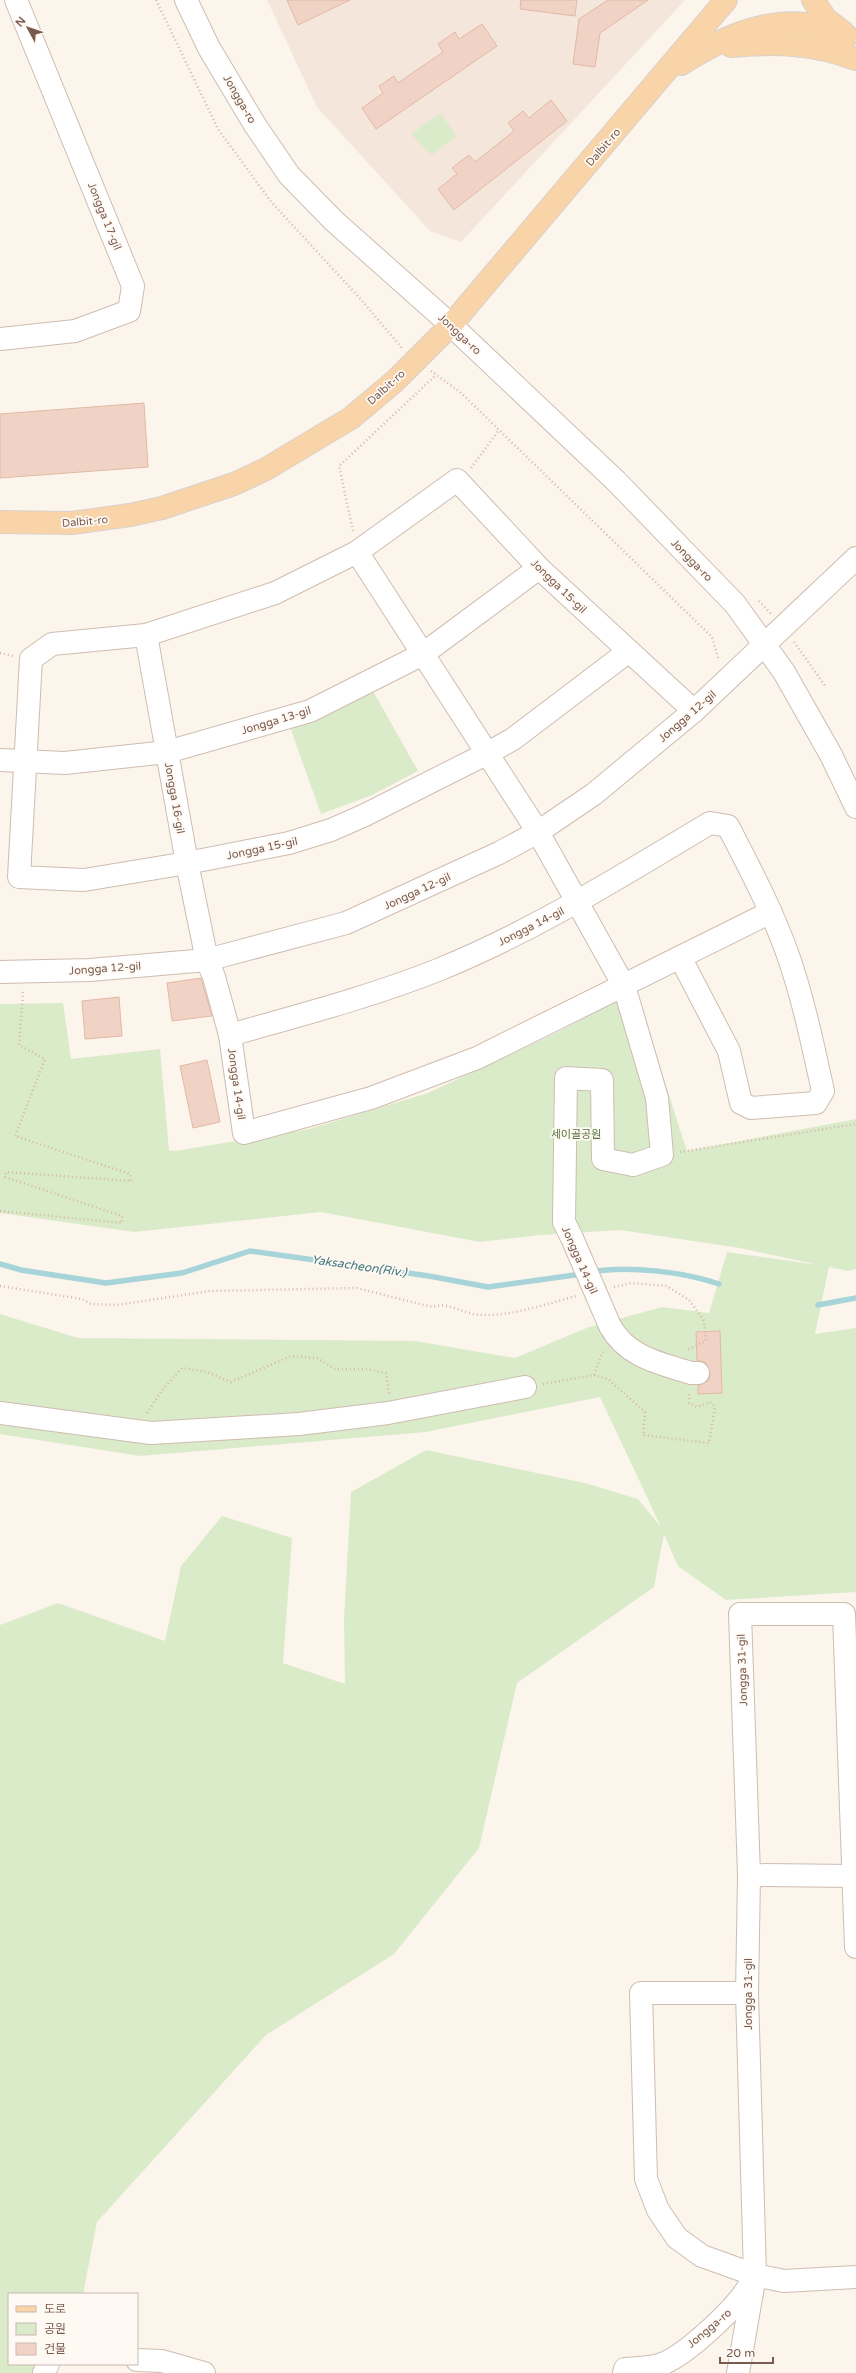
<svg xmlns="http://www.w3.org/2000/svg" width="856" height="2373" font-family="'Varela Round','Noto Sans KR',sans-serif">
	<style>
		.residential { fill: #f4e6db }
		.green { fill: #daebca }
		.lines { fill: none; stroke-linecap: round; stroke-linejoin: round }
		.stream { stroke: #a7d4d8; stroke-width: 5.5 }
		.building { fill: #f1d3c5; stroke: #e3b8a5 }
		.minor-casing { stroke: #cfbcb1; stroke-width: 24 }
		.major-casing { stroke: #d9d1ce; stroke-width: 24 }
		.path { stroke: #d7b6a7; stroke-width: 2.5; stroke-dasharray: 1 3; stroke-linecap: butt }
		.minor { stroke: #fff; stroke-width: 22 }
		.major { stroke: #f8d4a8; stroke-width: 22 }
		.minor-bridge-casing { stroke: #cfbcb1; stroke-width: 24; stroke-linecap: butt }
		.minor-bridge { stroke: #fff; stroke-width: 22 }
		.labels { text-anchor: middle; stroke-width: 3.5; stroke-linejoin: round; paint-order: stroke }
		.street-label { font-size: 11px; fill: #785a4f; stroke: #fff9f3 }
		.park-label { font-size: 11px; fill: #577744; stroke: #fff9f3 }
		.water-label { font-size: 12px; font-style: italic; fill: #42777c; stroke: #fff9f3 }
	</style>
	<rect width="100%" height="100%" fill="#fcf5ec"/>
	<polygon class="residential" points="267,0 685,0 461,242 430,231 317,107"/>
	<g class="green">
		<polygon points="441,113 456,136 432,155 411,134"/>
		<polygon points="373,691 418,771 370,796 321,814 290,727"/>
		<polygon points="635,991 687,1151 856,1119 856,1269 848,1271 829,1267 815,1334 856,1328 856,1592 726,1600 678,1566 664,1534 654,1587 517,1683 479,1848 394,1954 266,2035 97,2222 83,2294 9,2294 9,2364 42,2364 37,2373 0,2373 0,1625 58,1603 165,1641 181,1566 222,1516 292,1538 283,1663 345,1684 344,1619 351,1492 426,1450 585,1483 638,1499 661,1527 600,1397 426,1432 140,1456 0,1434 0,1314 78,1338 415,1341 515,1358 589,1327 662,1307 709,1313 727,1252 819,1265 740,1248 620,1230 540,1235 480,1242 321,1212 134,1232 0,1213 0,1004 63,1003 71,1059 160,1049 169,1150 175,1151 309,1129 428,1093 554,1034"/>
	</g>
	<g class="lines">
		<g class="stream">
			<polyline points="0,1264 21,1270 106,1283 182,1273 250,1251 429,1276 488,1287 582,1274"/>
			<path d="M591,1272c37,-7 92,0 128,12"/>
			<polyline points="818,1305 856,1298"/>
		</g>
	</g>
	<g class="building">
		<polygon points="287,0 350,0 298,25"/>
		<polygon points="521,0 577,0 575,16 520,9"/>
		<polygon points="608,0 648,0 600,33 595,67 573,64 579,19"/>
		<polygon points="482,24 497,46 376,129 362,108 383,93 379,86 394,76 398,83 443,52 438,44 455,32 459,39"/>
		<polygon points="551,100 567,121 454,210 438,189 457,174 452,168 469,155 475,162 514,131 508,123 523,111 529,118"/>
		<polygon points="144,403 148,467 0,478 0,414"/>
		<polygon points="201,978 212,1016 172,1021 167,983"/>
		<polygon points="119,997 122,1036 85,1039 82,1001"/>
		<polygon points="207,1060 220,1122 193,1128 180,1066"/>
		<polygon points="720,1331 722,1393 698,1394 698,1386 709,1380 710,1373 705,1362 697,1360 696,1332"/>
	</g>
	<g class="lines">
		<g class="minor-casing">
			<g id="minor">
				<polyline points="186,0 209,48 255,125 289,175 334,221 451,325 616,481 735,604 784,672 831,755 856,807"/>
				<polyline points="0,339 75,331 129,311 133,286 16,0"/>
				<polygon points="457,480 539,568 629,651 513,739 488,753 365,815 331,830 289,843 187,863 84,880 19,877 31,659 52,644 146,635 275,593 357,552"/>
				<polyline points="357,552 538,832 624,986 657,1098 662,1155 633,1165 603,1159 602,1080 566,1078 564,1222 572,1238"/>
				<polyline points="146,635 187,863 207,960 214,977 230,1035"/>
				<polyline points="629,651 694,711"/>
				<polyline points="0,760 65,763 167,752 310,711 423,654 539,568"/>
				<path d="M680,957l49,94 12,52 10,5 65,-5 7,-12c-10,-45 -19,-89 -34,-133 -16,-46 -39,-89 -61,-132l-18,-3c-89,53 -176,108 -272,147 -68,27 -138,45 -208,65l14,98 127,-35 106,-40 294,-146"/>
				<polyline points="0,972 90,970 207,960 346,923 499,853 538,832 594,794 694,711 856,558"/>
				<path d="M610,1326c17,31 49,37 81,47h7"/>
				<polyline points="0,1413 151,1433 299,1424 388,1413 525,1387"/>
				<polyline points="749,1875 856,1876"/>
				<polyline points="747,1993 641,1993 646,2179 658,2210 677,2238 702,2256 755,2275 784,2281 856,2277"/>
				<polyline points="137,2360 162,2361 204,2373"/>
				<polyline points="44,2373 48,2364"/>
				<path d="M624,2373l1,-4c11,-1 26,-1 37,-5 24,-9 76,-57 88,-80"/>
				<polyline points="738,2373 755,2275 747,1993 749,1875 740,1614 844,1614 856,1947"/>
			</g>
		</g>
		<g class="major-casing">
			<g id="major">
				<polyline points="813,0 826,19 843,32"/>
				<path d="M731,46c45,-4 82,-3 125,13"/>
				<path d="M681,64c38,-24 79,-45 125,-40 14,1 28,8 41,12"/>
				<polyline points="0,522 72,523 130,515 162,508 234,484 266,469 351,418 395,381 451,325 726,0"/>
			</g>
		</g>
		<g class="path">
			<polyline points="156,0 218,129 272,203 357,295 402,348"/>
			<polyline points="431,371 460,392 712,637 719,661"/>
			<polyline points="471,468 499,430"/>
			<polyline points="353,531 339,466 436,375"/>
			<polyline points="759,601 771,614"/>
			<polyline points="794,642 826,687"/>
			<polyline points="0,653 13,656"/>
			<polyline points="680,1152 856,1124"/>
			<polyline points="0,1211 122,1223 122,1216 5,1177 6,1172 131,1181 130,1174 15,1136 45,1059 19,1045 23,991"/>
			<path d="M0,1286l82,13 9,5 26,1 93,-14 147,-3 75,19c15,-5 27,4 41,7 31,5 73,-10 103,-18"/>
			<polyline points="614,1287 631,1283 667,1286 689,1300 704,1321 706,1341 687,1350"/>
			<polyline points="594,1375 608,1379 645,1412 643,1435 709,1443 715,1407 710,1402 697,1407 689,1403 689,1392"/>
			<polyline points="543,1384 594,1375 602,1353 605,1351"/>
			<polyline points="147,1413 163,1389 182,1368 207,1372 231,1382 291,1356 317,1358 335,1369 367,1369 386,1373 389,1394"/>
		</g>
		<use href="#minor" class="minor"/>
		<use href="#major" class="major"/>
		<g class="minor-bridge-casing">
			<polyline id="minor-bridge" points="572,1238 610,1326"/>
		</g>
		<use href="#minor-bridge" class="minor-bridge"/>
	</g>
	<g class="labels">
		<g class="street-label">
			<text transform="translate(240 99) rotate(60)" y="4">Jongga-ro</text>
			<text transform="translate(603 147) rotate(-49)" y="4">Dalbit-ro</text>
			<text transform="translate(105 216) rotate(68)" y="4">Jongga 17-gil</text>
			<text transform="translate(460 334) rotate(43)" y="4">Jongga-ro</text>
			<text transform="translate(386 387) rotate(-42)" y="4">Dalbit-ro</text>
			<text transform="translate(85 521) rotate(-5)" y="4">Dalbit-ro</text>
			<text transform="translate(692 560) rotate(46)" y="4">Jongga-ro</text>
			<text transform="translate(559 586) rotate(44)" y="4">Jongga 15-gil</text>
			<text transform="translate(687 716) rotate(-41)" y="4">Jongga 12-gil</text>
			<text transform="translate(276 720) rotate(-17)" y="4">Jongga 13-gil</text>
			<text transform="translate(175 798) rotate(80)" y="4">Jongga 16-gil</text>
			<text transform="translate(262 848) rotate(-12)" y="4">Jongga 15-gil</text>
			<text transform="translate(417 891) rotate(-25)" y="4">Jongga 12-gil</text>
			<text transform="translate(531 926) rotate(-27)" y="4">Jongga 14-gil</text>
			<text transform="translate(105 968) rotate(-4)" y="4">Jongga 12-gil</text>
			<text transform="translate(237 1084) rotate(82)" y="4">Jongga 14-gil</text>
			<text transform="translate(580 1260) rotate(66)" y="4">Jongga 14-gil</text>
			<text transform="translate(742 1670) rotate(-92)" y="4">Jongga 31-gil</text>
			<text transform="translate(748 1994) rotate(-90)" y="4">Jongga 31-gil</text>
			<text transform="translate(709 2328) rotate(-40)" y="4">Jongga-ro</text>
		</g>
		<g class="park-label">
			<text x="576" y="1138">세이골공원</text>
		</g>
		<g class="water-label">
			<text transform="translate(359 1266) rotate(8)" y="4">Yaksacheon(Riv.)</text>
		</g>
	</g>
	<rect x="8" y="2293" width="130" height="72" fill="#fff9f3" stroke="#c9b9b1"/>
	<rect x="16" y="2306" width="20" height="6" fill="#f8d4a8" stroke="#c9b9b1"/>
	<text x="44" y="2313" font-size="12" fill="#785a4f">도로</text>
	<rect x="16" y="2323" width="20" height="12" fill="#daebca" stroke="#c9b9b1"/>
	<text x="44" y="2333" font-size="12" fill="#785a4f">공원</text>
	<rect x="16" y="2343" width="20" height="12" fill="#f1d3c5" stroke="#c9b9b1"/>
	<text x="44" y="2353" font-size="12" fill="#785a4f">건물</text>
	<g transform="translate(28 28) rotate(310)" stroke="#fff9f3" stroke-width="3" paint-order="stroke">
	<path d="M0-3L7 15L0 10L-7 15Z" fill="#785a4f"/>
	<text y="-6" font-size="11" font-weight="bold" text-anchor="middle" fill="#785a4f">N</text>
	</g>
	<path d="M720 2357v6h53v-6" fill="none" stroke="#785a4f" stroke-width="2"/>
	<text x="726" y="2357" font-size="12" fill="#785a4f" stroke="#fff9f3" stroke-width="3" paint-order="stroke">20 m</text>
</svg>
